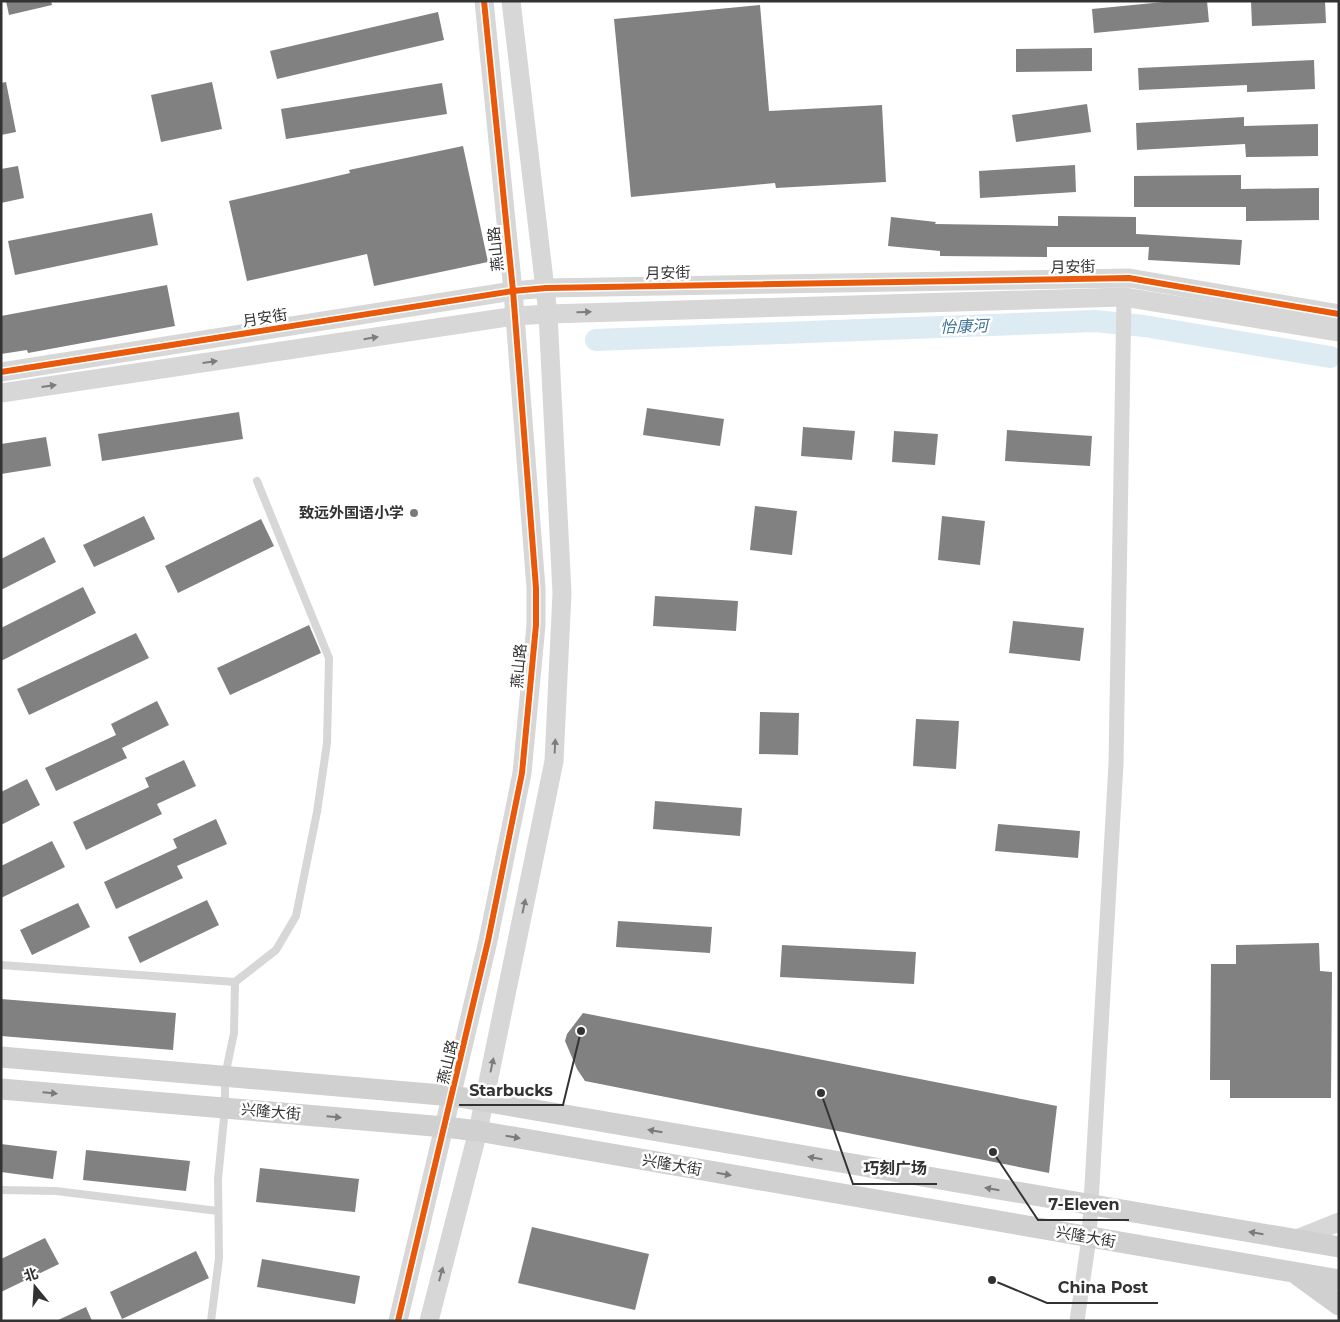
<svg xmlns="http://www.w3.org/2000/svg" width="1340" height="1322" font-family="Montserrat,'Noto Sans SC',sans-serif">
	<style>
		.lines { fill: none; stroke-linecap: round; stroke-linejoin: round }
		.river { stroke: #ddebf3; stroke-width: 22 }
		.building { fill: #818181 }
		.service { stroke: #d7d7d7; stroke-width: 8 }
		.minor { stroke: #d7d7d7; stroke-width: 15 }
		.tertiary { stroke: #d7d7d7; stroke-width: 19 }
		.secondary { stroke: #d0d0d0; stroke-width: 21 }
		.cycleway-casing { stroke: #fff; stroke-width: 9 }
		.cycleway { stroke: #e8590c; stroke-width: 6 }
		.oneway { fill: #7d7d7d }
		.oneway2 { fill: #7a7a7a }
		.poi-dot { fill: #7a7a7a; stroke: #fff; stroke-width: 2 }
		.labels { text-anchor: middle; stroke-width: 5; stroke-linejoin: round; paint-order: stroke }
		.street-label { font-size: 15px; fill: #333; stroke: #fff }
		.poi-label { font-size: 15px; font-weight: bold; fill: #333; stroke: #fff; text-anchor: end }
		.water-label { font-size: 16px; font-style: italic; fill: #3f7597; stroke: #fff }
		.leader { fill: none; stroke: #333; stroke-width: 2 }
		.callout-dot { fill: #333; stroke: #fff; stroke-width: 2 }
		.callout-label { font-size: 16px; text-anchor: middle; font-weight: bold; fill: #333; stroke: #fff; stroke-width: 5; stroke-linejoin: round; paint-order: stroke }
	</style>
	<rect width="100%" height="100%" fill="#fff"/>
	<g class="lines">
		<polyline class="river" points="596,340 1095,321 1144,326 1330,357"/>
	</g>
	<g class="building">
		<polygon points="6,1 51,1 52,5 9,15"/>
		<polygon points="1174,1 1207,1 1209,22 1094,33 1092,9"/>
		<polygon points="1251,1 1325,1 1326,23 1252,26"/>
		<polygon points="760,5 769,111 882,105 886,182 776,188 775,183 631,197 614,19"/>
		<polygon points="438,12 444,40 277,79 270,51"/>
		<polygon points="1092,48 1092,71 1016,72 1016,49"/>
		<polygon points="1314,60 1315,89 1247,92 1247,85 1139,90 1138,68"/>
		<polygon points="6,82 16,132 1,135 1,83"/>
		<polygon points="212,82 222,129 161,142 151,95"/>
		<polygon points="442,83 447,114 286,139 281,109"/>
		<polygon points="1087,104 1091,132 1016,142 1012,115"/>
		<polygon points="1244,117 1244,126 1318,124 1318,156 1246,157 1245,144 1137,150 1136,123"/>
		<polygon points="463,146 488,262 374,286 367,254 247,281 229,201 350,173 349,170"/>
		<polygon points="1075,165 1076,192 980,198 979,171"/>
		<polygon points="18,166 24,198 1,203 1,169"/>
		<polygon points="1241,175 1241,189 1319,188 1319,220 1246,221 1246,207 1134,207 1134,176"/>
		<polygon points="152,213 158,245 15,275 8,241"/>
		<polygon points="1058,216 1136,217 1136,234 1242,240 1240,265 1148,260 1149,247 1047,247 1047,257 940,256 940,251 888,246 891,217 936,222 935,224 1058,226"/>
		<polygon points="167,285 175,326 28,353 27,350 1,354 1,316"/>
		<polygon points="647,408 724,419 720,446 643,435"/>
		<polygon points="239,412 243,439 102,461 98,434"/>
		<polygon points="803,427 855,431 852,460 801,456"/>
		<polygon points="1007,430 1092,436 1090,466 1005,461"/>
		<polygon points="894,431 938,434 935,465 892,462"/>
		<polygon points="46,437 51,466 1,474 1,444"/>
		<polygon points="755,506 797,511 792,555 750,550"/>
		<polygon points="144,516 155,539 94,567 83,545"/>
		<polygon points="942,516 985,521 980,565 938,560"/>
		<polygon points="261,519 274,546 178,593 165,566"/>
		<polygon points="44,537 56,562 1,590 1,559"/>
		<polygon points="83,587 96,613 1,661 1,628"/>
		<polygon points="655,596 738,601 736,631 653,626"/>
		<polygon points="1013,621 1084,628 1080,661 1009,653"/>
		<polygon points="309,625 321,653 230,695 217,668"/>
		<polygon points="136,633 149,658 29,715 17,689"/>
		<polygon points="157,701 169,725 122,748 127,758 56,791 45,768 116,735 111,724"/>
		<polygon points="760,712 799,713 798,755 759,754"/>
		<polygon points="916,719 959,721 956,769 913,766"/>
		<polygon points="184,760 196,786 157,804 162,814 86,850 73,822 149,787 145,778"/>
		<polygon points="27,779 40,805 1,825 1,792"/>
		<polygon points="655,801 742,808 740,836 653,829"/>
		<polygon points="216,819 227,844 177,866 183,878 116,909 104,882 177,848 173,839"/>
		<polygon points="998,824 1080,831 1078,858 995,851"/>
		<polygon points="52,841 65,867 1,898 1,866"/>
		<polygon points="207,900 219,925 140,963 128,937"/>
		<polygon points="78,903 90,927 32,955 20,930"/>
		<polygon points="618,921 712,927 710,953 616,947"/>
		<polygon points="1319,943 1320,971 1332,972 1331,1098 1230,1098 1230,1080 1210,1080 1211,964 1236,964 1236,945"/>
		<polygon points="782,945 916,952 914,984 780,977"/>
		<polygon points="1,999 176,1013 173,1050 1,1036"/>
		<polygon points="583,1013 1057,1106 1049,1173 585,1081 577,1069 565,1041 567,1034"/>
		<polygon points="1,1144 57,1151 53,1179 1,1172"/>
		<polygon points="86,1150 190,1161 186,1191 83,1180"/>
		<polygon points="260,1168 359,1179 355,1212 256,1202"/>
		<polygon points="532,1227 649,1254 635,1310 518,1283"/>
		<polygon points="45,1238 59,1264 1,1292 1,1259"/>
		<polygon points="196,1251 209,1278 122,1319 110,1292"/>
		<polygon points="262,1259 360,1276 355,1304 257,1287"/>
		<polygon points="86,1307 92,1321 56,1321"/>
	</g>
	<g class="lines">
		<g class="service">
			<polyline points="1,965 235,982 276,950 296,916 317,812 327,743 329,658 257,481"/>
			<polyline points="1,1190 56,1191 218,1211"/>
			<polyline points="211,1321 219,1258 218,1179 225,1108 225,1076 234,1033 235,982"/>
		</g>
		<polyline class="minor" points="1077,1321 1089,1238 1116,764 1124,297"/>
		<g class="tertiary">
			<polyline points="1,372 513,291 546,288 1129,278 1339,314"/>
			<polyline points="1,393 515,316 548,314 1124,297 1339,332"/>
			<polyline points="1294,1240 1339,1222"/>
			<polyline points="398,1321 488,941 522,773 536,625 536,588 513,291 484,1"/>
			<polyline points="429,1321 478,1131 554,761 562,593 548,314 511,1"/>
		</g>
		<g class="secondary">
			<polyline points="1,1057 453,1096 1339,1247"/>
			<polyline points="1,1089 445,1127 478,1131 1339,1280"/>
			<polyline points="1299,1276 1339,1305"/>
		</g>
		<g class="cycleway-casing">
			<g id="cycleway">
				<polyline points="1,372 513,291 546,288 1129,278 1339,314"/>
				<polyline points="398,1321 488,941 522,773 536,625 536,588 513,291 484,1"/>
			</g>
		</g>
		<use href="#cycleway" class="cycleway"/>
	</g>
	<defs><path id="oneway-solid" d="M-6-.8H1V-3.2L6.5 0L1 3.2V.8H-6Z" transform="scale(1.25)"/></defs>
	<g class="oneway">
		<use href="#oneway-solid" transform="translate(584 312) rotate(-2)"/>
		<use href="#oneway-solid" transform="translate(371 338) rotate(-9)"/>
		<use href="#oneway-solid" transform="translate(210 362) rotate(-8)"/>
		<use href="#oneway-solid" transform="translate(49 386) rotate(-8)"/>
		<use href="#oneway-solid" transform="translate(555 746) rotate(-87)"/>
		<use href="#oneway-solid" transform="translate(524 906) rotate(-78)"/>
		<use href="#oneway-solid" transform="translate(492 1065) rotate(-78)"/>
		<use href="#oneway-solid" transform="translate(441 1274) rotate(-75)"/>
	</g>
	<g class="oneway2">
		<use href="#oneway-solid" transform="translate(50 1093) rotate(5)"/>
		<use href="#oneway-solid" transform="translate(334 1117) rotate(5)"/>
		<use href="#oneway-solid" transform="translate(655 1131) rotate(-170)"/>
		<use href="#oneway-solid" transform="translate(513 1137) rotate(10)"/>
		<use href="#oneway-solid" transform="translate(815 1158) rotate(-170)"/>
		<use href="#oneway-solid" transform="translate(724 1174) rotate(10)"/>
		<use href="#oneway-solid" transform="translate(992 1189) rotate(-170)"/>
		<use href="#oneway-solid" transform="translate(1256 1233) rotate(-171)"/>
	</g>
	<circle class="poi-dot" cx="414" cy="513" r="5"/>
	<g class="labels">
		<g class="street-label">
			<text transform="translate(496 249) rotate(-96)" y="5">燕山路</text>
			<text transform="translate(1073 267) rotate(-1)" y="5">月安街</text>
			<text transform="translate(668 273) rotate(-1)" y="5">月安街</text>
			<text transform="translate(265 318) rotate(-9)" y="5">月安街</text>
			<text transform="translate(519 666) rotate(-85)" y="5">燕山路</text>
			<text transform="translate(448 1062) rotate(-77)" y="5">燕山路</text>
			<text transform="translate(271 1112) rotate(5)" y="5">兴隆大街</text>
			<text transform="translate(672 1165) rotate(10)" y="5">兴隆大街</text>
			<text transform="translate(1086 1237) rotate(10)" y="5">兴隆大街</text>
		</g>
		<g class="poi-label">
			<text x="404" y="518">致远外国语小学</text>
		</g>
		<g class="water-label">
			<text transform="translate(964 326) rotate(-2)" y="6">怡康河</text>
		</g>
	</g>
	<path class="leader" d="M581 1031L563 1105H459M821 1093L853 1184H937M993 1152L1038 1220H1129M992 1280L1047 1303H1158"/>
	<g class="callout-dot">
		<circle cx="581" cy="1031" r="5"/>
		<circle cx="821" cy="1093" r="5"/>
		<circle cx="993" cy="1152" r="5"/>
		<circle cx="992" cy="1280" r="5"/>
	</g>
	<g class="callout-label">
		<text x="511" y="1096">Starbucks</text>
		<text x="895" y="1174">巧刻广场</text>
		<text x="1084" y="1210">7-Eleven</text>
		<text x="1103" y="1293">China Post</text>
	</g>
	<rect width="1340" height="1322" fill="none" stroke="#333333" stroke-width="5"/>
	<g transform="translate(35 1287) rotate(342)" stroke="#ffffff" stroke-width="4" paint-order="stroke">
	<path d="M0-4L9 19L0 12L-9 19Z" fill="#333333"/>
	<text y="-8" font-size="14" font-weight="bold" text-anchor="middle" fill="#333333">北</text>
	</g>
</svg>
